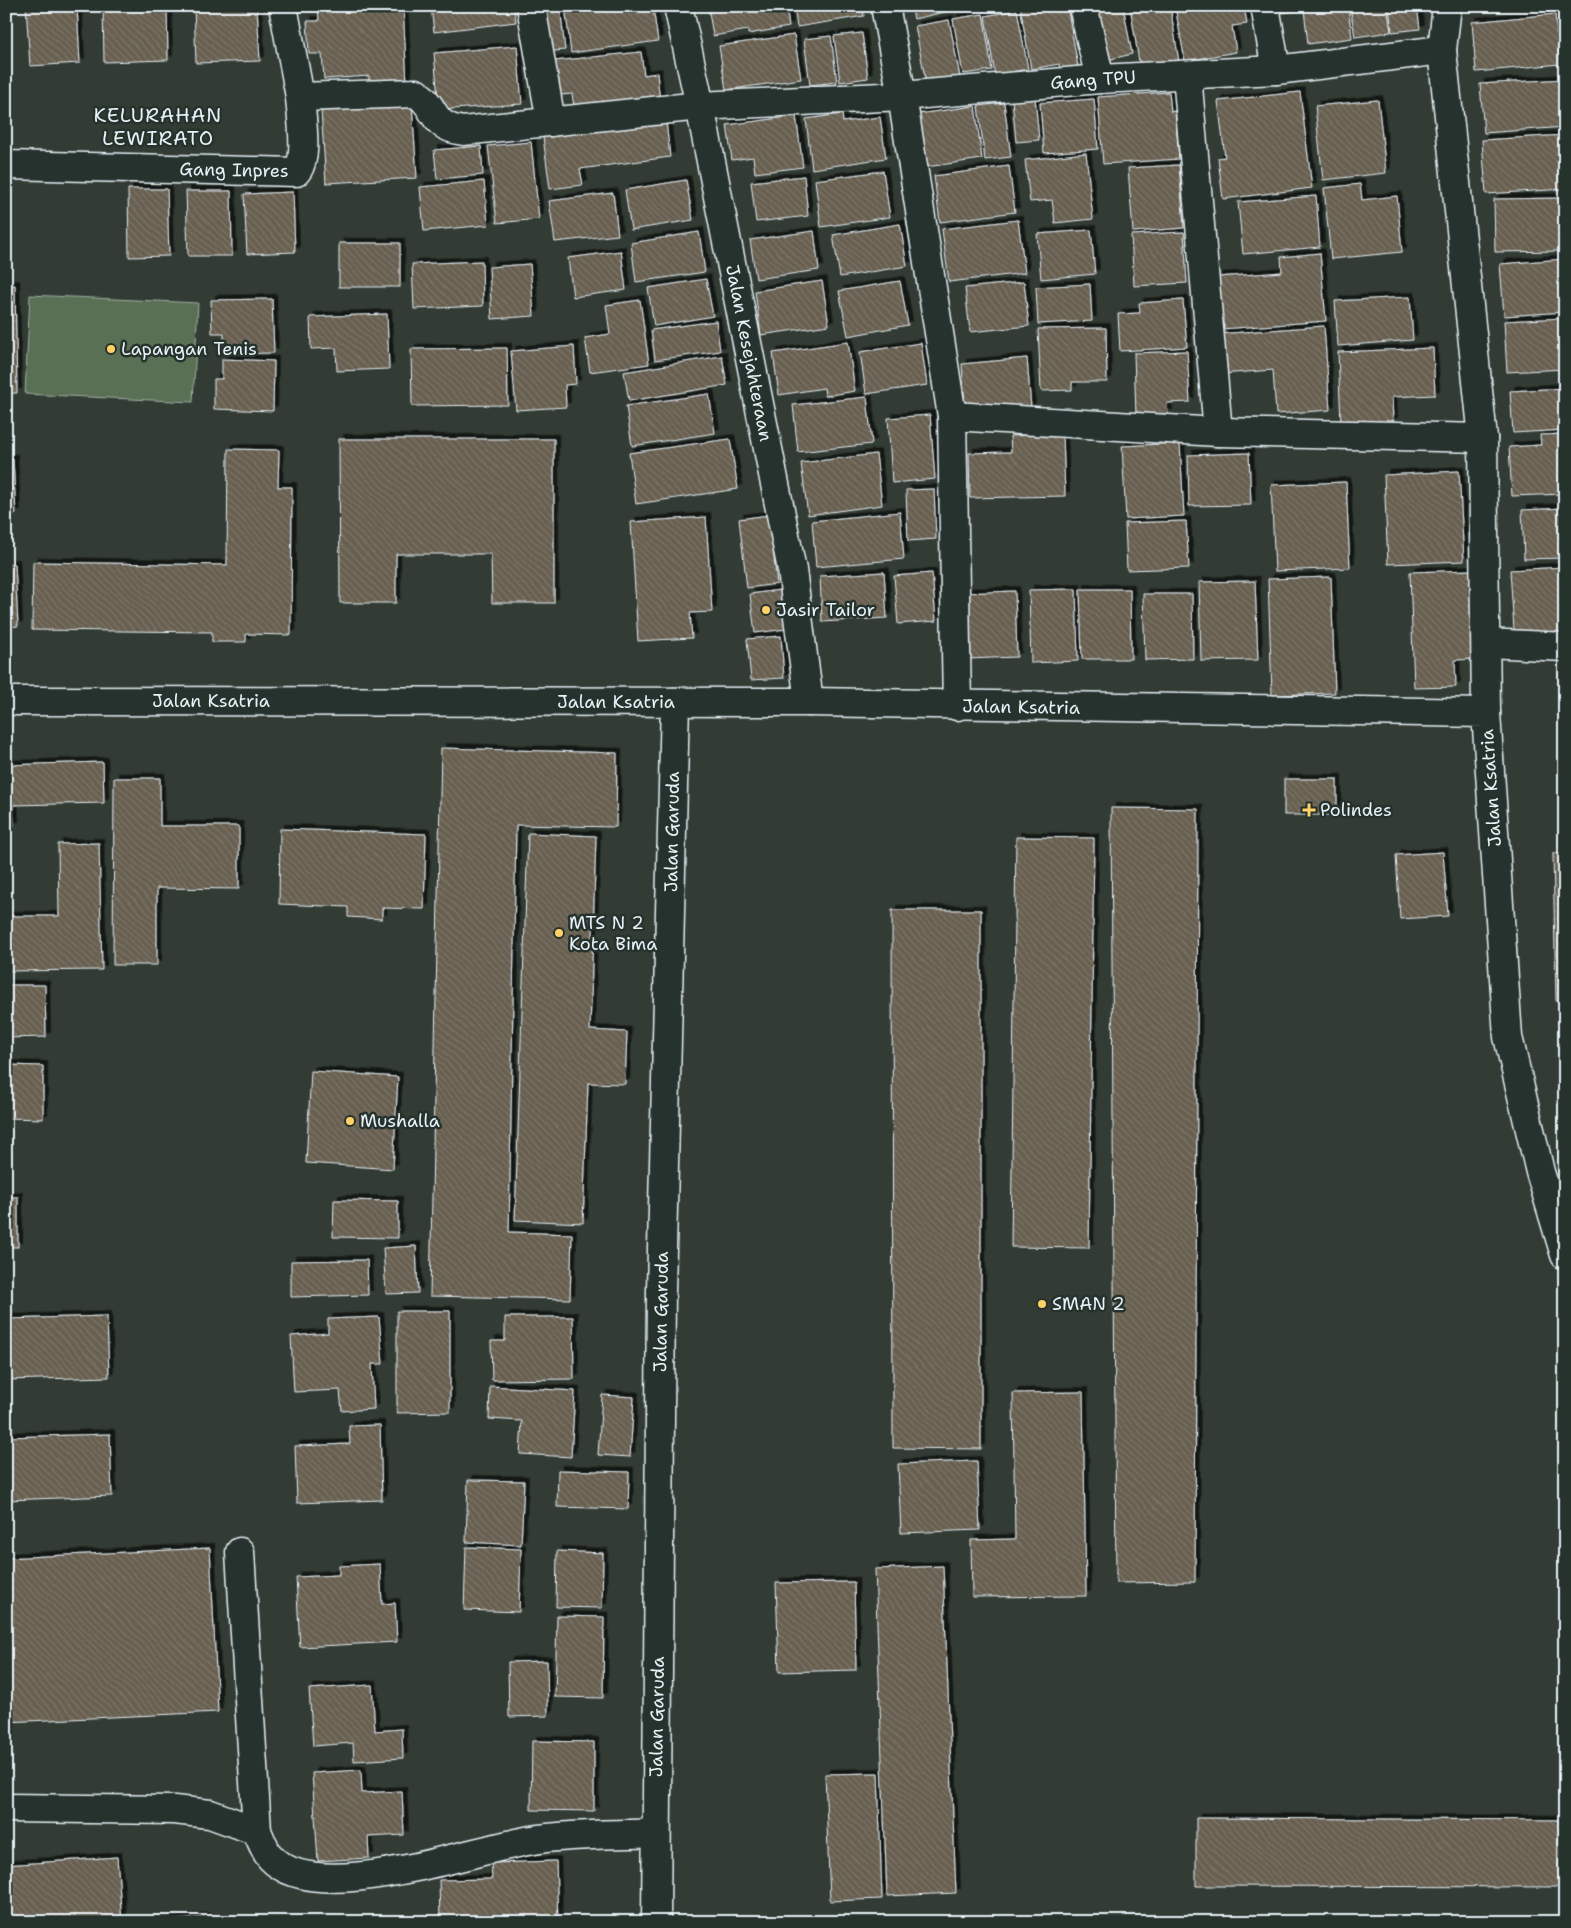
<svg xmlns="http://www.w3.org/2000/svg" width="1571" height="1928" font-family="'Shantell Sans',sans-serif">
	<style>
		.green { fill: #5a7054; stroke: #a1b0a6 }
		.building { fill: url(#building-back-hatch); stroke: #e8f1f8; filter: url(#shadow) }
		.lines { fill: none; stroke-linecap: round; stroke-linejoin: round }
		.street-casing { stroke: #e8f1f8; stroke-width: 31 }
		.secondary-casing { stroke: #e8f1f8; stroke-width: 31 }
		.street { stroke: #26332d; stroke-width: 28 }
		.secondary { stroke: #26332d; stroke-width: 28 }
		.poi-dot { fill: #ffd166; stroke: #26332d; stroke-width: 2 }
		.labels { text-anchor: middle; stroke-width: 5; stroke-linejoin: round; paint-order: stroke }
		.street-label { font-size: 18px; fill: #e8f1f8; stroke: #26332d }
		.poi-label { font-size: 18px; fill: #e8f1f8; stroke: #26332d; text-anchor: start }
		.quarter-label { font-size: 20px; letter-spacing: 1px; fill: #e8f1f8; stroke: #26332d }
	</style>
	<defs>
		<pattern id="building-back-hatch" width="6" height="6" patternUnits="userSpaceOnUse" patternTransform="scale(1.25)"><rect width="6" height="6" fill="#675f50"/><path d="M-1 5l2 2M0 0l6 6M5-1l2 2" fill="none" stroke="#7d766a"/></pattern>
		<filter id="shadow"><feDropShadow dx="4.5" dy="-4.5" stdDeviation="0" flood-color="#0009"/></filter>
	</defs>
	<rect width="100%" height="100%" fill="#333c34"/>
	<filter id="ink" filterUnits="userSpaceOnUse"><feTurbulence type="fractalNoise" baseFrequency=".02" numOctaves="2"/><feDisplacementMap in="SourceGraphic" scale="10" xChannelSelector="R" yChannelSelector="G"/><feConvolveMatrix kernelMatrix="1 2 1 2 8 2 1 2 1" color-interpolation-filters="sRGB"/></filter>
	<g filter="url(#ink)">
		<polygon class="green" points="30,295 198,303 193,402 25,394"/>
		<g class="building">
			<polygon points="26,6 77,6 80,63 30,66"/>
			<polygon points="103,6 167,6 168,60 104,62"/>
			<polygon points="194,6 257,6 260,61 196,63"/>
			<polygon points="318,6 403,6 407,84 369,86 369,76 324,79 322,54 309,54 307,21 319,21"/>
			<polygon points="431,6 514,6 516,22 434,32"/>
			<polygon points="529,6 560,6 565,50 535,53"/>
			<polygon points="565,6 627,6 627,11 653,8 658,41 571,53"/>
			<polygon points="708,6 786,6 789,27 748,34 748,30 713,36"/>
			<polygon points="794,6 863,6 864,16 797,27"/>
			<polygon points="911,6 971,6 914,19"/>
			<polygon points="982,6 1011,6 983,11"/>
			<polygon points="1020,6 1067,6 1078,66 1060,70 1059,64 1031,69"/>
			<polygon points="1092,6 1123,6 1132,54 1103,61"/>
			<polygon points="1130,6 1170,6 1179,62 1140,68"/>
			<polygon points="1175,6 1244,6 1247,24 1232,26 1236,52 1185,61"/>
			<polygon points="1280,6 1348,6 1352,38 1308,44 1304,10 1282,13"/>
			<polygon points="1350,6 1387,6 1391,32 1355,37"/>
			<polygon points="1389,6 1417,6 1420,29 1392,32"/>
			<polygon points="1017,10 1028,69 995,75 985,16"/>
			<polygon points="983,14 992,70 963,74 953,19"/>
			<polygon points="1555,14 1560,64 1476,72 1472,22"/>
			<polygon points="949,20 960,77 926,83 915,26"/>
			<polygon points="862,33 868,78 840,82 834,36"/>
			<polygon points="794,35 801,79 726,90 719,46"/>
			<polygon points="831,36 837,82 810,85 804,39"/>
			<polygon points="517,46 522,104 439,110 434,53"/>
			<polygon points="641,52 644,75 657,73 660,103 575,112 572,94 539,97 535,63"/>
			<polygon points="1565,79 1565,127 1484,133 1480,84"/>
			<polygon points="1169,92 1171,112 1175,111 1179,159 1103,164 1098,97"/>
			<polygon points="1300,92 1312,188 1223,199 1218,158 1225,157 1218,101"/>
			<polygon points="1035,97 1039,140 1016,142 1012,99"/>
			<polygon points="1094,99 1098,149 1044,153 1040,103"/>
			<polygon points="1378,100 1386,173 1323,180 1315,106"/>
			<polygon points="1004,103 1011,157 985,160 978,106"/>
			<polygon points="412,104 417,178 326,183 321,109"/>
			<polygon points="975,106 982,159 926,167 918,114"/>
			<polygon points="842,114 843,122 880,117 886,158 812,169 806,119"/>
			<polygon points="796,116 803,167 755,173 753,157 732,160 727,125"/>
			<polygon points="666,121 670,157 580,169 583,185 550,189 543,137"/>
			<polygon points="1565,135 1565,189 1486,194 1482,140"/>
			<polygon points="531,142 539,219 497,223 488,146"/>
			<polygon points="481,146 483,175 437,179 434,150"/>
			<polygon points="1086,153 1093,219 1055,223 1052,200 1030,202 1025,160"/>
			<polygon points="1179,165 1184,228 1133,232 1128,168"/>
			<polygon points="1009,166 1015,212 940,222 934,176"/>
			<polygon points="883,171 890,217 821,227 815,180"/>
			<polygon points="804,176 808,216 756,222 751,182"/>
			<polygon points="686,180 693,220 631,230 625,190"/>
			<polygon points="484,181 488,225 424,231 420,187"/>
			<polygon points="1360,184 1362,200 1397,196 1402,252 1331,259 1324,188"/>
			<polygon points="128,189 167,189 169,256 129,257"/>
			<polygon points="186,191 231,191 232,256 188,256"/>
			<polygon points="293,192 295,252 247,254 244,194"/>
			<polygon points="613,193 618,235 555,242 549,201"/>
			<polygon points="1316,196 1320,247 1243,254 1238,202"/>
			<polygon points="1565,198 1565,251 1495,252 1494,199"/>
			<polygon points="1018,220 1025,273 949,282 942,229"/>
			<polygon points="900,224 907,266 840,277 833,235"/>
			<polygon points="1091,230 1095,274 1041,279 1037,234"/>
			<polygon points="814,231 819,270 756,279 750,240"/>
			<polygon points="699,232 705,272 636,282 631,243"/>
			<polygon points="1184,232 1187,283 1134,286 1131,235"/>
			<rect x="339" y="243" width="61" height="44"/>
			<polygon points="621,251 626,290 573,297 568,258"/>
			<polygon points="1320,253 1326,321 1222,329 1218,277 1282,272 1281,257"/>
			<polygon points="1565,259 1565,312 1504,316 1500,264"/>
			<polygon points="482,261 483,306 414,309 412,264"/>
			<polygon points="530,264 534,316 492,319 489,267"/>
			<polygon points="706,279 713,316 654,326 648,288"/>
			<polygon points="822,281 829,325 761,335 755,291"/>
			<polygon points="900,281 908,325 848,336 839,291"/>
			<polygon points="1024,282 1029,326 970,332 965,288"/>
			<polygon points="1090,284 1092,321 1038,324 1036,287"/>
			<polygon points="15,285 17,393 6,393 6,286"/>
			<polygon points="1410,297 1413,340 1338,346 1335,301"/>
			<polygon points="272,299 274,353 224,354 224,333 212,333 211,300"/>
			<polygon points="640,300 649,364 590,372 585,338 610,334 606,305"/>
			<polygon points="1183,300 1187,347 1120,351 1118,314 1140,313 1139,303"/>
			<polygon points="387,314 389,369 337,371 336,348 311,349 310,317"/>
			<polygon points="1565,318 1565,369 1507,372 1504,321"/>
			<polygon points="716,321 720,351 655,360 651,330"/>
			<polygon points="1324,326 1330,410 1276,414 1273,370 1221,374 1218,334"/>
			<polygon points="1106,328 1107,382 1072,382 1072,390 1041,391 1038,329"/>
			<polygon points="848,342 855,391 825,396 824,388 779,395 773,353"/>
			<polygon points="921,343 927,385 866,394 860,352"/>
			<polygon points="574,346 576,384 565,385 566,407 516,410 511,351"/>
			<polygon points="507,348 508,405 412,406 411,349"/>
			<polygon points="1433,348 1435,395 1392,397 1393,422 1341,424 1338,352"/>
			<polygon points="1187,351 1190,402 1167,403 1168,414 1136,416 1134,353"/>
			<polygon points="722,356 727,385 629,401 624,372"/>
			<polygon points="1027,358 1031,408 996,412 995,404 965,406 962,364"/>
			<polygon points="222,359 274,361 273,411 214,409 214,379 222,379"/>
			<polygon points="1565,388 1565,430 1513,433 1510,391"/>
			<polygon points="709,394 715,433 632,446 626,406"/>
			<polygon points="867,397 872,444 798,452 793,405"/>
			<polygon points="930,415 935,479 892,483 888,418"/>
			<polygon points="1063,434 1065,496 970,498 969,453 1011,452 1010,436"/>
			<polygon points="1565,434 1565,494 1512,496 1509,447 1541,445 1540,435"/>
			<polygon points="339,439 554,439 554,603 492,603 491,554 396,554 396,603 340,603"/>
			<polygon points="730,439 738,489 636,504 629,453"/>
			<polygon points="1180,443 1184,516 1126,519 1122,446"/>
			<polygon points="228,449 279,450 278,487 292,487 291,635 246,634 246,642 212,642 212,632 32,630 33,562 227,565"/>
			<polygon points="1249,453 1251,505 1189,506 1188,455"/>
			<polygon points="876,454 882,505 808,515 801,463"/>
			<polygon points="6,459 13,459 16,514 6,514"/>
			<polygon points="1459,471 1464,561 1388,564 1384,475"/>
			<polygon points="1346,482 1350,568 1275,571 1271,485"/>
			<polygon points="934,489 936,539 908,541 906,490"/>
			<polygon points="1565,508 1565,558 1524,559 1522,510"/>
			<polygon points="900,512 904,559 816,567 812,521"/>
			<polygon points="769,515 777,584 747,588 739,519"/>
			<polygon points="706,517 712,612 690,613 692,638 638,641 631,522"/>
			<polygon points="1186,521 1189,568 1127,570 1125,523"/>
			<polygon points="6,564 15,564 18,626 6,627"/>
			<polygon points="1565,567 1565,642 1515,645 1510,570"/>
			<polygon points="1474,570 1477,659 1455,660 1456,687 1414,688 1410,572"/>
			<polygon points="884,572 887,618 822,622 820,576"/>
			<polygon points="932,573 936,621 898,624 894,576"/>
			<polygon points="1331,577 1335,693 1272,695 1268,579"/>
			<polygon points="1255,581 1258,660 1201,661 1199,582"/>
			<polygon points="1076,589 1078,661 1031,663 1029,590"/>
			<polygon points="1080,589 1130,589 1131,659 1082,659"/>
			<polygon points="780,590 786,629 755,633 750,594"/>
			<polygon points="1015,591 1017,657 968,659 965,593"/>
			<polygon points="1143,594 1192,594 1193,659 1145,660"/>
			<polygon points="781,636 784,678 751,680 747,639"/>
			<polygon points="441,748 617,753 616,827 516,825 509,1232 572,1234 570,1299 430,1296"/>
			<polygon points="103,762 104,803 13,805 14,826 6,826 6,765"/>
			<polygon points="114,778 160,778 160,826 239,826 239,889 157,888 157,965 113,965"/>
			<rect x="1284" y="779" width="53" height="36"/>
			<polygon points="1111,808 1198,809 1195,1582 1116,1583"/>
			<polygon points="280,829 426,834 424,909 382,908 382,919 348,917 348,907 279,904"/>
			<polygon points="528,833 596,836 590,1030 627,1032 625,1084 588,1083 583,1223 515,1220"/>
			<polygon points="1016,837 1094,838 1089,1248 1011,1247"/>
			<polygon points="99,843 102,970 6,971 6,916 59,916 58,844"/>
			<polygon points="1443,852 1448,916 1400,919 1396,855"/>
			<polygon points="1553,853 1565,853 1565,1001 1556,1001"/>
			<polygon points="892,910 981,910 981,1449 893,1448"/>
			<polygon points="6,985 45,985 46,1037 6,1038"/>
			<polygon points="6,1065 43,1066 43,1119 6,1118"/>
			<polygon points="311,1071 398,1077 393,1169 306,1163"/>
			<rect x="6" y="1197" width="12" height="50"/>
			<polygon points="334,1200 398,1201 398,1238 333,1237"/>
			<polygon points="416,1246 418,1293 386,1294 383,1248"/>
			<polygon points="367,1260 368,1295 291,1297 291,1261"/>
			<polygon points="397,1311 450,1311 450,1412 397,1413"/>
			<polygon points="107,1316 109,1377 6,1380 6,1319"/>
			<polygon points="379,1317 383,1364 372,1364 374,1409 342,1411 340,1390 294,1392 291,1336 328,1333 328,1319"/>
			<polygon points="505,1317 573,1317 574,1379 492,1380 491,1341 505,1341"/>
			<polygon points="490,1386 575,1391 571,1457 520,1454 522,1421 489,1419"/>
			<polygon points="1083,1392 1086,1596 972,1597 971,1540 1015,1539 1013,1393"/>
			<polygon points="602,1395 634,1397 630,1457 598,1455"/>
			<polygon points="380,1425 382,1500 297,1503 295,1446 350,1444 349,1426"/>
			<polygon points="110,1434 112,1496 6,1500 6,1437"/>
			<polygon points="977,1461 980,1530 901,1533 898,1464"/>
			<polygon points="558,1470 629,1472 628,1509 557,1507"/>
			<polygon points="468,1480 524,1481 521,1545 466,1542"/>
			<polygon points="466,1547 521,1549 519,1612 464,1610"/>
			<polygon points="210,1548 218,1712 6,1722 6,1558"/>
			<polygon points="557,1551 603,1553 602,1608 556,1607"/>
			<polygon points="380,1564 382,1604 395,1603 397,1642 300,1647 296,1577 339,1575 339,1566"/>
			<polygon points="943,1566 956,1893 887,1896 875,1569"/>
			<polygon points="854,1582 856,1670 779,1672 776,1583"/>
			<polygon points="557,1616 604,1617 603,1698 555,1697"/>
			<polygon points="547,1661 548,1716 509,1717 508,1662"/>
			<polygon points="372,1685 375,1731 402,1729 403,1758 354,1761 353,1743 313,1746 309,1689"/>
			<polygon points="532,1741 594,1742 594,1811 531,1810"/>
			<polygon points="361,1770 362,1793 402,1791 404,1835 368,1837 369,1858 318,1861 312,1773"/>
			<polygon points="878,1773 882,1899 830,1901 825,1774"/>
			<polygon points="1196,1818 1565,1820 1565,1887 1196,1886"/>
			<polygon points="117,1857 122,1922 6,1922 6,1865"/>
			<polygon points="556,1861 558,1922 440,1922 439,1880 492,1879 491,1863"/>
			<polygon points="205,1917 206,1922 164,1922"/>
		</g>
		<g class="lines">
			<g class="street-casing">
				<g id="street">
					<polyline points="283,6 300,97"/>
					<polyline points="531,6 551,122"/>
					<polyline points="678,6 700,106 792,570 809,702"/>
					<polyline points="885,6 902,96 952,416 957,706"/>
					<polyline points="1083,6 1100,79"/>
					<polyline points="1265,6 1276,70"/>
					<polyline points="1447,6 1442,50 1483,438 1486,713"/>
					<polyline points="1187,75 1218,432"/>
					<path d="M6,165l290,7c13,-13 5,-57 4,-75l116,-4c22,14 13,33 47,38l237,-25 202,-10 198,-17 176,-9 166,-20"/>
					<polyline points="952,416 1218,432 1483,438"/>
					<polyline points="1486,643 1565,647"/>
					<path d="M240,1552l17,279c4,9 8,21 14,27 47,51 208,-12 268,-19 38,-5 78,-4 117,-6"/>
					<polyline points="6,1808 174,1810 210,1814 257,1831"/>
					<polyline points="656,1922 661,1291 675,702"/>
				</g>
			</g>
			<g class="secondary-casing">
				<polyline id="secondary" points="6,701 809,702 1486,713 1508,1037 1540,1172 1565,1255"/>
			</g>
			<use href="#street" class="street"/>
			<use href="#secondary" class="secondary"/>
		</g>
	</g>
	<g class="poi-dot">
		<circle cx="111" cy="349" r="5"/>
		<circle cx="766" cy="610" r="5"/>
		<path d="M1306.5 802.5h5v5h5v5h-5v5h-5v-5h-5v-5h5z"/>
		<circle cx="559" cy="933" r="5"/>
		<circle cx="350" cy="1121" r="5"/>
		<circle cx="1042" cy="1304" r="5"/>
	</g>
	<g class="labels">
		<g class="street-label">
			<text transform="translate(1093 80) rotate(-4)" y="6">Gang TPU</text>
			<text transform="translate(234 170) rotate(1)" y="6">Gang Inpres</text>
			<text transform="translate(749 353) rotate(79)" y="6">Jalan Kesejahteraan</text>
			<text x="211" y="707">Jalan Ksatria</text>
			<text x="616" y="708">Jalan Ksatria</text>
			<text transform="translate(1021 707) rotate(1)" y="6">Jalan Ksatria</text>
			<text transform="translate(1491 788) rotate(-94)" y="6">Jalan Ksatria</text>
			<text transform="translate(672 832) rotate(-89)" y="6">Jalan Garuda</text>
			<text transform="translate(661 1312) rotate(-89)" y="6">Jalan Garuda</text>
			<text transform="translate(657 1717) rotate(-89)" y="6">Jalan Garuda</text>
		</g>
		<g class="poi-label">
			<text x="121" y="355">Lapangan Tenis</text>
			<text x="776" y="616">Jasir Tailor</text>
			<text x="1320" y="816">Polindes</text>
			<text x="569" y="929">MTS N 2<tspan x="569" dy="21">Kota Bima</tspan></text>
			<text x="360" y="1127">Mushalla</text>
			<text x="1052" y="1310">SMAN 2</text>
		</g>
		<g class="quarter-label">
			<text x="158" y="122">KELURAHAN<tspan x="158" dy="23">LEWIRATO</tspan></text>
		</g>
	</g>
	<rect width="1571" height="1928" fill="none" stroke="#26332d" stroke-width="25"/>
	<rect x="12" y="12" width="1546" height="1903" fill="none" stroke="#e8f1f8" stroke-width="2" filter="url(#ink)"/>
</svg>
